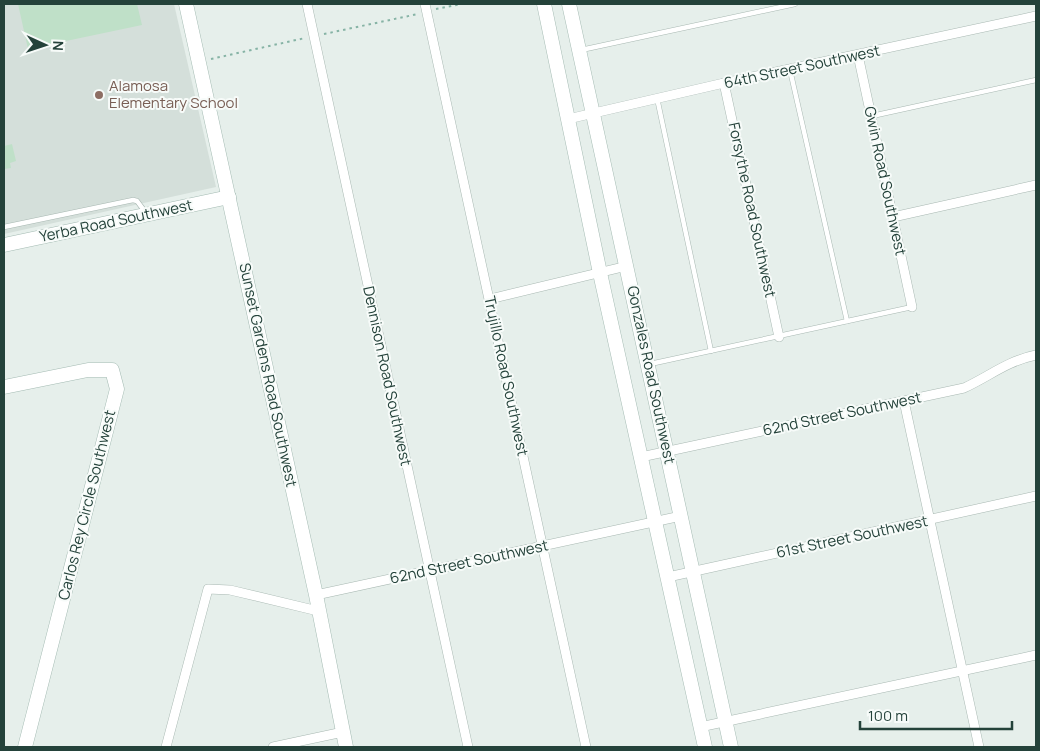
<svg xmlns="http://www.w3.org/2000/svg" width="1040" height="751" font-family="Manrope,sans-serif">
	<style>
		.built { fill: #d4dfda }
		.green { fill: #bfe0c8 }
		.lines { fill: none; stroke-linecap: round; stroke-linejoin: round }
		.lane-casing { stroke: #a8b8b2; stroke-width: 5.5 }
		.street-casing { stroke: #a8b8b2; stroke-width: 10 }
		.secondary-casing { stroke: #a4bbb3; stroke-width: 15 }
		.path { stroke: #86b3a5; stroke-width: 2; stroke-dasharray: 2.5 4; stroke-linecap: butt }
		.lane { stroke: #fff; stroke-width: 4.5 }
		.street { stroke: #fff; stroke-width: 9 }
		.secondary { stroke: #fff; stroke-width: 14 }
		.education-dot { fill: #8d6e63; stroke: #f7fbf9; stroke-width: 2 }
		.labels { text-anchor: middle; stroke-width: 4; stroke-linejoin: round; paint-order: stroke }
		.street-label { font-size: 15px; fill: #24423a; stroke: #f7fbf9 }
		.education-label { font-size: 15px; fill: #785e54; stroke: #f7fbf9; text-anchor: start }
	</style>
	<rect width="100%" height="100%" fill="#e6efeb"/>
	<polygon class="built" points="4,4 174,4 216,187 4,234"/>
	<g class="green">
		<polygon points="18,4 137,4 142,25 28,49"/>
		<polygon points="12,144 16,161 10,163 11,168 4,169 4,146"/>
	</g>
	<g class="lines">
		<g class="lane-casing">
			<g id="lane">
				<polyline points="581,50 795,4"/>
				<polyline points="790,70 847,321"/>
				<polyline points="657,98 711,351"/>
				<polyline points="872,116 1036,80"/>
				<polyline points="4,227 133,200 137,201 146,213"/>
				<polyline points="650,364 912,307"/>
			</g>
		</g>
		<g class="street-casing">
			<g id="street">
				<polyline points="307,4 468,747"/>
				<polyline points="425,4 586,747"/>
				<polyline points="858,55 912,307"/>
				<polyline points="724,83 779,337"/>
				<polyline points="568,119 724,83 1036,16"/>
				<polyline points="893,217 1036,185"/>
				<polyline points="490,299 627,266"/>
				<polyline points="904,401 979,747"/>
				<path d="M641,457l323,-69c26,-12 43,-27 72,-33"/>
				<polyline points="668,577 1036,496"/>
				<polyline points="316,595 681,516"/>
				<polyline points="700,727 1036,655"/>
				<polyline points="166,747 208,589 230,590 318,611"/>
				<polyline points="273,747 343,732"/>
			</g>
		</g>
		<g class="secondary-casing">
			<g id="secondary">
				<polyline points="186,4 316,595 346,747"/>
				<polyline points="544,4 600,273 705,747"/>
				<polyline points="569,4 731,747"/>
				<polyline points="4,245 229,197"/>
				<polyline points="4,387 88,370 112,370 117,389 25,747"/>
			</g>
		</g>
		<g class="path">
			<polyline points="436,9 462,4"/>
			<polyline points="324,34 418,14"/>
			<polyline points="211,59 305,38"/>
		</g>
		<use href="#lane" class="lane"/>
		<use href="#street" class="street"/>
		<use href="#secondary" class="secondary"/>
	</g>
	<circle class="education-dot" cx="99" cy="95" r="5"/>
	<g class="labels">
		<g class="street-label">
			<text transform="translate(802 67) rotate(-12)" y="5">64th Street Southwest</text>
			<text transform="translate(885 181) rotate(78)" y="5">Gwin Road Southwest</text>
			<text transform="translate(752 210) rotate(78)" y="5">Forsythe Road Southwest</text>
			<text transform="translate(116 221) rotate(-12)" y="5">Yerba Road Southwest</text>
			<text transform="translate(268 375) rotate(78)" y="5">Sunset Gardens Road Southwest</text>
			<text transform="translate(651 375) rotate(78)" y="5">Gonzales Road Southwest</text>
			<text transform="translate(387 376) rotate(78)" y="5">Dennison Road Southwest</text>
			<text transform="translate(506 376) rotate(78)" y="5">Trujillo Road Southwest</text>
			<text transform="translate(842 414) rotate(-12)" y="5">62nd Street Southwest</text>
			<text transform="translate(87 505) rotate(-76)" y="5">Carlos Rey Circle Southwest</text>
			<text transform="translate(852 537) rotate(-12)" y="5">61st Street Southwest</text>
			<text transform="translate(469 562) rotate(-12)" y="5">62nd Street Southwest</text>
		</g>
		<g class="education-label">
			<text x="109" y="91">Alamosa<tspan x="109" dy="17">Elementary School</tspan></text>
		</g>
	</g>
	<rect width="1040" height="751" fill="none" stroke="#24423a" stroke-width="10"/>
	<g transform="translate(45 45) rotate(93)" stroke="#f7fbf9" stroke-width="4" paint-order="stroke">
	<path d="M0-4L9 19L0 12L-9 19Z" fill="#24423a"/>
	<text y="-8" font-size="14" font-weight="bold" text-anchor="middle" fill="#24423a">N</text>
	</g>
	<path d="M860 721v8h152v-8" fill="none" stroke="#24423a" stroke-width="2.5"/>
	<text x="868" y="721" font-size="15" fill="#24423a" stroke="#f7fbf9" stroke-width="4" paint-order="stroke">100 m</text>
</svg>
